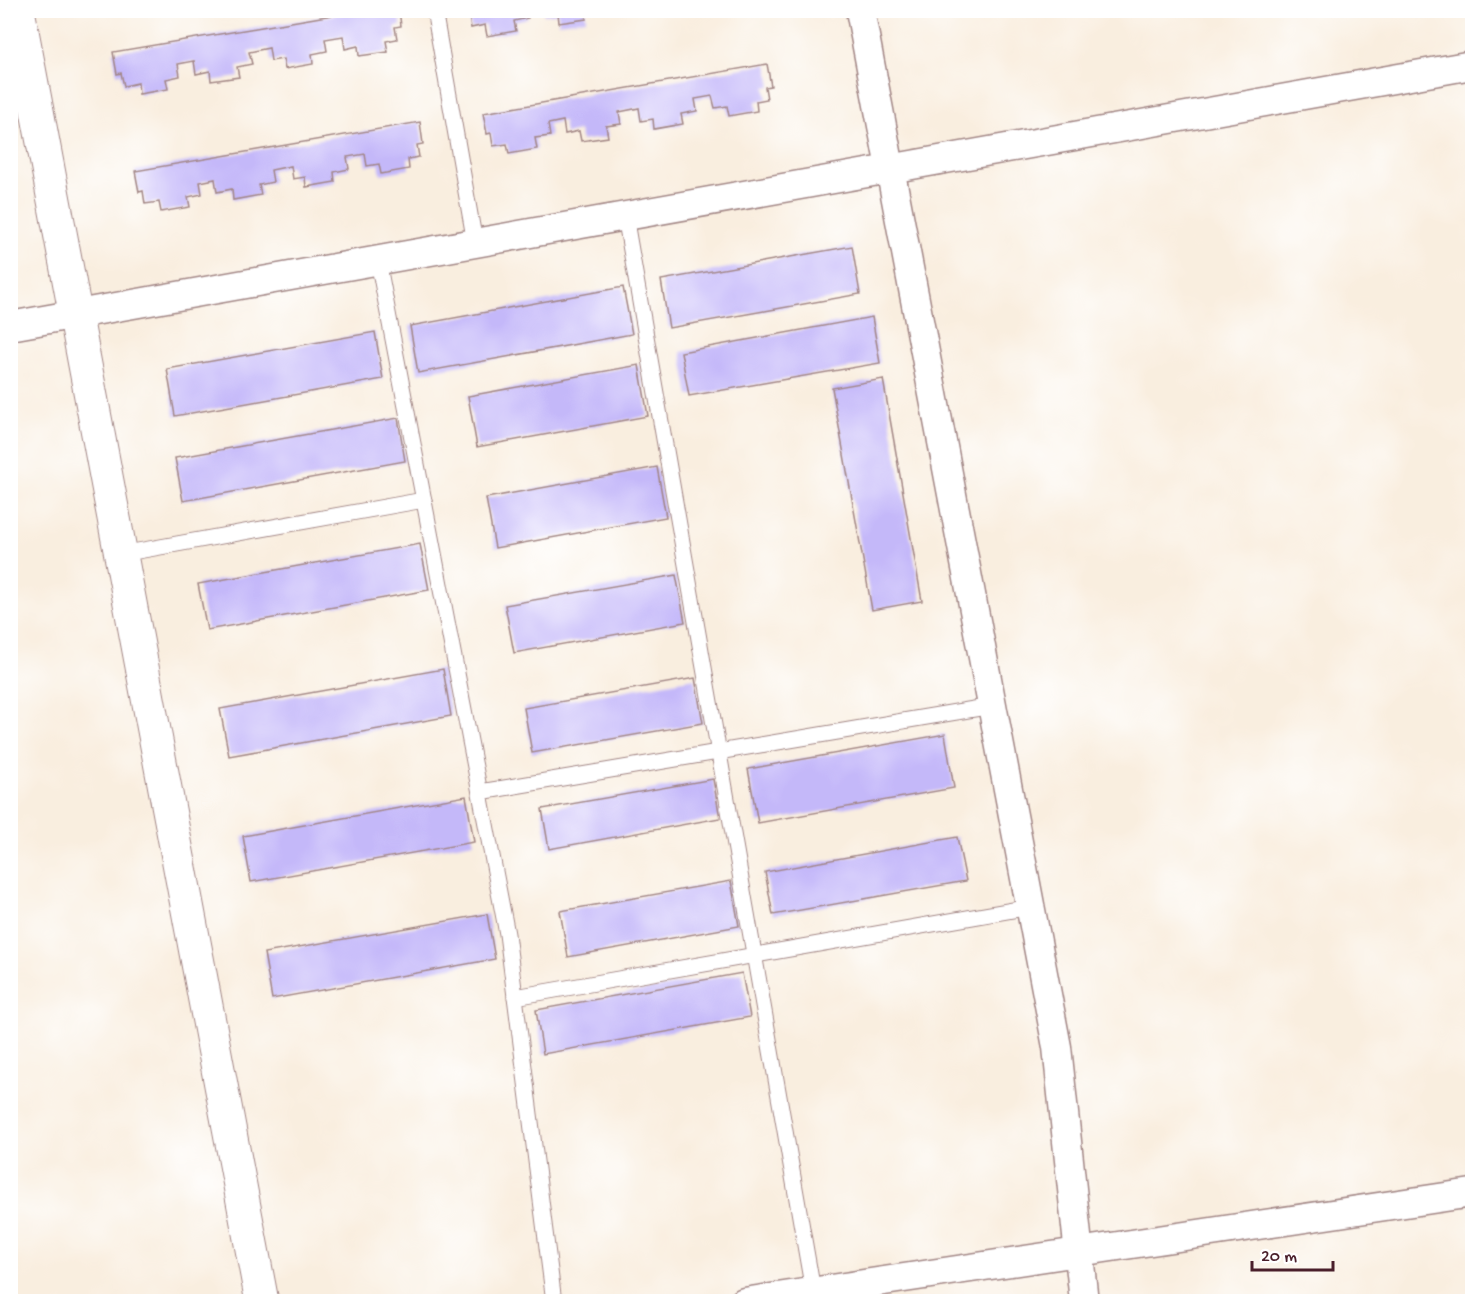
<svg xmlns="http://www.w3.org/2000/svg" width="1483" height="1312" font-family="'Gochi Hand',sans-serif">
	<style>
		.building { fill: #c4b8f9 }
		.lines { fill: none; stroke-linecap: round; stroke-linejoin: round }
		.service-casing { stroke: #a28685; stroke-width: 17 }
		.minor-casing { stroke: #a28685; stroke-width: 31 }
		.secondary-casing { stroke: #a28685; stroke-width: 35 }
		.service { stroke: #fff; stroke-width: 15 }
		.minor { stroke: #fff; stroke-width: 28 }
		.secondary { stroke: #fff; stroke-width: 33 }
	</style>
	<rect width="100%" height="100%" fill="#fff"/>
	<filter id="ink" filterUnits="userSpaceOnUse"><feTurbulence type="fractalNoise" baseFrequency=".0167" numOctaves="2"/><feDisplacementMap in="SourceGraphic" scale="12" xChannelSelector="R" yChannelSelector="G"/><feConvolveMatrix kernelMatrix="1 2 1 2 8 2 1 2 1" color-interpolation-filters="sRGB"/></filter>
	<filter id="wash" filterUnits="userSpaceOnUse"><feTurbulence type="fractalNoise" baseFrequency=".008" numOctaves="4" result="noise"/><feDisplacementMap in="SourceGraphic" scale="24" xChannelSelector="R" yChannelSelector="G"/><feGaussianBlur stdDeviation="1.35" result="paint"/><feColorMatrix in="noise" values="0 0 0 0 0 0 0 0 0 0 0 0 0 0 0 0 0 1.4 0 .05"/><feComposite in="paint" operator="in"/></filter>
	<g filter="url(#wash)">
		<rect width="100%" height="100%" fill="#f9eedf"/>
		<g id="blocks">
			<g class="building">
				<polygon points="362,10 399,10 401,26 395,27 397,39 386,41 388,52 359,56 358,46 345,49 343,36 325,39 327,51 312,54 313,64 285,69 283,59 271,61 269,48 249,52 252,64 237,67 239,77 211,81 210,71 196,74 194,61 178,64 180,76 166,79 168,89 139,94 138,83 124,86 121,73 117,74 113,52"/>
				<polygon points="464,10 527,10 528,18 514,21 516,31 487,36 485,25 471,28 469,15 465,16"/>
				<polygon points="543,10 585,10 586,19 559,23 558,13 544,15"/>
				<polygon points="767,64 771,86 765,87 767,99 756,101 757,111 729,116 727,106 715,108 712,96 695,99 697,111 681,114 683,124 654,129 653,119 641,121 639,108 619,112 621,124 606,126 608,137 581,141 579,131 565,134 563,121 548,124 550,136 535,138 537,149 509,154 507,144 493,146 491,133 487,134 483,113"/>
				<polygon points="420,122 423,144 417,145 419,157 408,159 409,169 381,174 379,164 367,166 365,154 347,157 349,169 334,172 335,182 306,187 305,177 293,179 291,166 271,170 273,182 259,185 261,195 233,200 232,189 217,192 215,179 200,182 202,194 188,197 190,207 161,212 159,202 145,204 143,191 139,192 135,171"/>
				<polygon points="852,246 860,294 669,328 661,280"/>
				<polygon points="623,287 632,334 418,373 410,326"/>
				<polygon points="872,317 880,363 689,396 681,352"/>
				<polygon points="375,332 383,379 175,416 167,369"/>
				<polygon points="639,365 648,416 477,447 468,396"/>
				<polygon points="883,379 922,601 872,610 832,388"/>
				<polygon points="398,418 405,461 183,501 175,458"/>
				<polygon points="657,467 666,517 495,548 486,498"/>
				<polygon points="420,544 429,590 207,630 198,584"/>
				<polygon points="676,575 685,622 514,653 505,605"/>
				<polygon points="443,669 451,716 229,756 220,709"/>
				<polygon points="695,678 703,723 532,753 524,708"/>
				<polygon points="945,734 954,788 758,823 748,769"/>
				<polygon points="713,779 720,818 549,849 542,809"/>
				<polygon points="466,796 474,842 251,882 243,836"/>
				<polygon points="957,837 966,881 773,915 765,872"/>
				<polygon points="731,881 739,926 568,957 560,911"/>
				<polygon points="487,914 495,959 272,999 264,953"/>
				<polygon points="742,973 750,1017 543,1054 536,1010"/>
			</g>
		</g>
	</g>
	<g filter="url(#ink)">
		<use href="#blocks" fill-opacity="0" stroke="#a28685" stroke-width="1.5"/>
		<g class="lines">
			<g class="service-casing">
				<g id="service">
					<polyline points="434,10 475,243"/>
					<polyline points="625,216 813,1291"/>
					<polyline points="378,261 507,934 554,1302"/>
					<polyline points="121,554 424,500"/>
					<polyline points="480,792 992,706"/>
					<polyline points="515,997 1030,907"/>
				</g>
			</g>
			<g class="minor-casing">
				<g id="minor">
					<polyline points="860,10 1057,1047 1084,1302"/>
					<polyline points="10,326 1472,65"/>
					<polyline points="744,1302 1472,1193"/>
				</g>
			</g>
			<g class="secondary-casing">
				<polyline id="secondary" points="18,10 262,1302"/>
			</g>
			<use href="#service" class="service"/>
			<use href="#minor" class="minor"/>
			<use href="#secondary" class="secondary"/>
		</g>
	</g>
	<rect width="1483" height="1312" fill="none" stroke="#fff" stroke-width="36"/>
	<path d="M1252 1261v9h81v-9" fill="none" stroke="#4a1f2b" stroke-width="3"/>
	<text x="1261" y="1261" font-size="18" fill="#4a1f2b" stroke="#ffffff" stroke-width="4.5" paint-order="stroke">20 m</text>
</svg>
